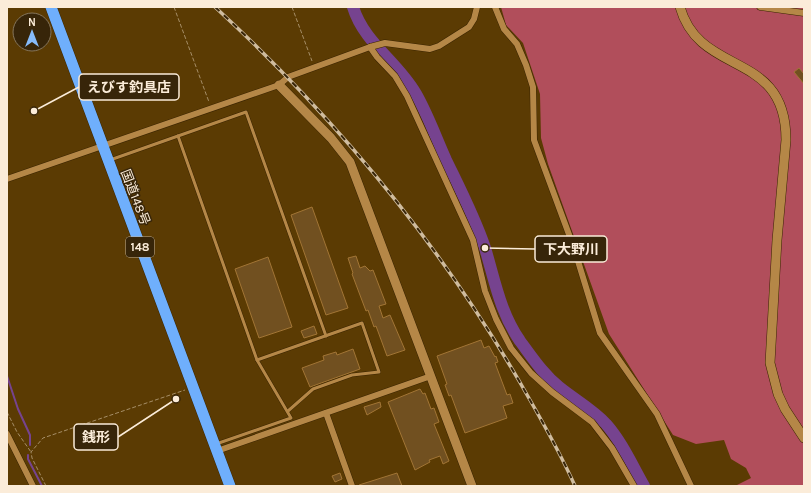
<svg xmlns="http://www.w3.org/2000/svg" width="811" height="493" font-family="Karla,'Noto Sans JP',sans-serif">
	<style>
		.forest { fill: #b14e5b }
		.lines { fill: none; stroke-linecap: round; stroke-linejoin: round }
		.stream { stroke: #76438f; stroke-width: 2 }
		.river { stroke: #76438f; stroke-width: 12 }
		.building { fill: #715020; stroke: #a27535 }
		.lane-casing { stroke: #3a2400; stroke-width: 4 }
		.street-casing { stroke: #3a2400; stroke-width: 7 }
		.secondary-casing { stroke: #3a2400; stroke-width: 10 }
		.highway-casing { stroke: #3a2400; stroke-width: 12 }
		.path { stroke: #a68e67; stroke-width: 1; stroke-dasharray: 4 2; stroke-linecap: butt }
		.lane { stroke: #b58747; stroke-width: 3 }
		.street { stroke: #b58747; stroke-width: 6 }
		.secondary { stroke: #b58747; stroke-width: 9 }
		.highway { stroke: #6faffc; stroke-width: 11 }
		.rail-casing { stroke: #cfbc9f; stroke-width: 3.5 }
		.rail { stroke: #372509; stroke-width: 2; stroke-dasharray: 6; stroke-linecap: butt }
		.labels { text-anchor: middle; stroke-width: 3; stroke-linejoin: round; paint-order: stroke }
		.shield { fill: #372509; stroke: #c0b09b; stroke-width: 1 }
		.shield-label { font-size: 12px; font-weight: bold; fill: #fbecd9 }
		.street-label { font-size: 13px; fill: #fbecd9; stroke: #372509 }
		.leader { fill: none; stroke: #fbecd9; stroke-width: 1.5 }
		.callout-dot { fill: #fbecd9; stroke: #372509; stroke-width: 1.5 }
		.callout { fill: #372509; stroke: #fbecd9; stroke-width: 1.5 }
		.callout-label { font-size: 14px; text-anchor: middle; font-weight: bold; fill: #fbecd9 }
	</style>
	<rect width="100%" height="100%" fill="#5b3b03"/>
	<polygon class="forest" points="501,7 804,7 804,486 735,486 751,478 746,468 731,459 724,440 696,444 673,435 609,334 548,164 541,138 540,94 523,43 506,25"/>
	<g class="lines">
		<g class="stream">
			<polyline points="7,376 18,409 30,435 30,445"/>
			<polyline points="28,455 28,459 42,486"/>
		</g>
		<path class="river" d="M353,7c11,36 45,55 63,87 12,21 20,44 30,66 14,29 29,58 39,88 10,33 15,64 35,93 12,16 23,33 39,46 16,13 33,22 47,37 16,18 26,41 38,62"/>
	</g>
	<g class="building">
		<polygon points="799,68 804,74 804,84 794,72"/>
		<polygon points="312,207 348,308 326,315 291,215"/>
		<polygon points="356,256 360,268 365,266 370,271 373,270 386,304 379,306 383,318 390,315 405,350 387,356 376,326 374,327 368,310 366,311 352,274 353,273 348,258"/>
		<polygon points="268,257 292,327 259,338 235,269"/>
		<polygon points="314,326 317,334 304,338 301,331"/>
		<polygon points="481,340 484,348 489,346 495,357 496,356 498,362 495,363 507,395 510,394 513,403 503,406 507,418 465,433 451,395 449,396 445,385 447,384 437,356"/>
		<polygon points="353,349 360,369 310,387 302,368 324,360 323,356 336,352 337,355"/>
		<polygon points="420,389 423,394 425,393 431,409 434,408 439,422 434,424 449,461 443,464 440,456 429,460 430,462 415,470 388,402"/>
		<polygon points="380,402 381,407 367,415 364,407"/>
		<polygon points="340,473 342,479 335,482 332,476"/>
		<polygon points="397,473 402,486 360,486 359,485"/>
	</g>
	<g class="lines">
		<g class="lane-casing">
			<g id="lane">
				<polyline points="178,136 257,360 291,418 216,444"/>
				<polyline points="110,160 246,112 326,336"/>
				<polyline points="257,360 362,323 379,372 352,375 313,389 288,411"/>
			</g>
		</g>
		<g class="street-casing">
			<g id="street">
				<polyline points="495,7 504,29 517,44 526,65 533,87 534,140 574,248 600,333 657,414 691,486"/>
				<polyline points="760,7 804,13"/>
				<polyline points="370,47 377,57 395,76 407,96 473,240 485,291 496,319 511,348 531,373 552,392 592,422 612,448 634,486"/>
				<polyline points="7,179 279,85 288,77 370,47 385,43 430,49 439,46 469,27 474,19 477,7"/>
				<polyline points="326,413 352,486"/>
				<polyline points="7,434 33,486"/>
				<polyline points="217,451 431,376"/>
			</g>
		</g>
		<g class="secondary-casing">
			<g id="secondary">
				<path d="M680,7c20,71 106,42 106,133l-9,100 -7,123 8,31 7,15 19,29"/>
				<polyline points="279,85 331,138 350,162 472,486"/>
			</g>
		</g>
		<g class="highway-casing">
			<polyline id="highway" points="51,7 230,486"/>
		</g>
		<g class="path">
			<polyline points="174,7 209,102"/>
			<polyline points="292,7 312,61"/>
			<polyline points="7,412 17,432 31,452"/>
			<polyline points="46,486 32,458 31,452 43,438 185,390"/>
		</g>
		<use href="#lane" class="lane"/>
		<use href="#street" class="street"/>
		<use href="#secondary" class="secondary"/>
		<use href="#highway" class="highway"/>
		<g class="rail-casing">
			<path id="rail" d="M215,7c125,115 232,245 315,393 16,28 32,57 45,86"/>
		</g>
		<use href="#rail" class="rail"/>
	</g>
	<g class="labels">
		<rect class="shield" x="126" y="237" width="28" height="20" rx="3"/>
		<g class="shield-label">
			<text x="140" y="251">148</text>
		</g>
		<g class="street-label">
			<text transform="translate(136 197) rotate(69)" y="5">国道148号</text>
		</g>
	</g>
	<path class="leader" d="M34 111L79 87M485 248L535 249M176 399L118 437"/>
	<g class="callout-dot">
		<circle cx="34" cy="111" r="4"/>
		<circle cx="485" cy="248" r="4"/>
		<circle cx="176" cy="399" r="4"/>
	</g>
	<g class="callout">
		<rect x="79" y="74" width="100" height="26" rx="4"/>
		<rect x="535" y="236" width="72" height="26" rx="4"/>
		<rect x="74" y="424" width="44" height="26" rx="4"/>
	</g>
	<g class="callout-label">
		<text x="129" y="92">えびす釣具店</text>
		<text x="571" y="254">下大野川</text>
		<text x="96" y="442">銭形</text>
	</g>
	<rect width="811" height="493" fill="none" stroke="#fbecd9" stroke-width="16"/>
	<g transform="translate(32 32)"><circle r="19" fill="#372509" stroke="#85755c"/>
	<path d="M0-3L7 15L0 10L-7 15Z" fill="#86bbfb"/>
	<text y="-6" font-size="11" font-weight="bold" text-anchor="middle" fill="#fbecd9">N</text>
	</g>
</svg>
